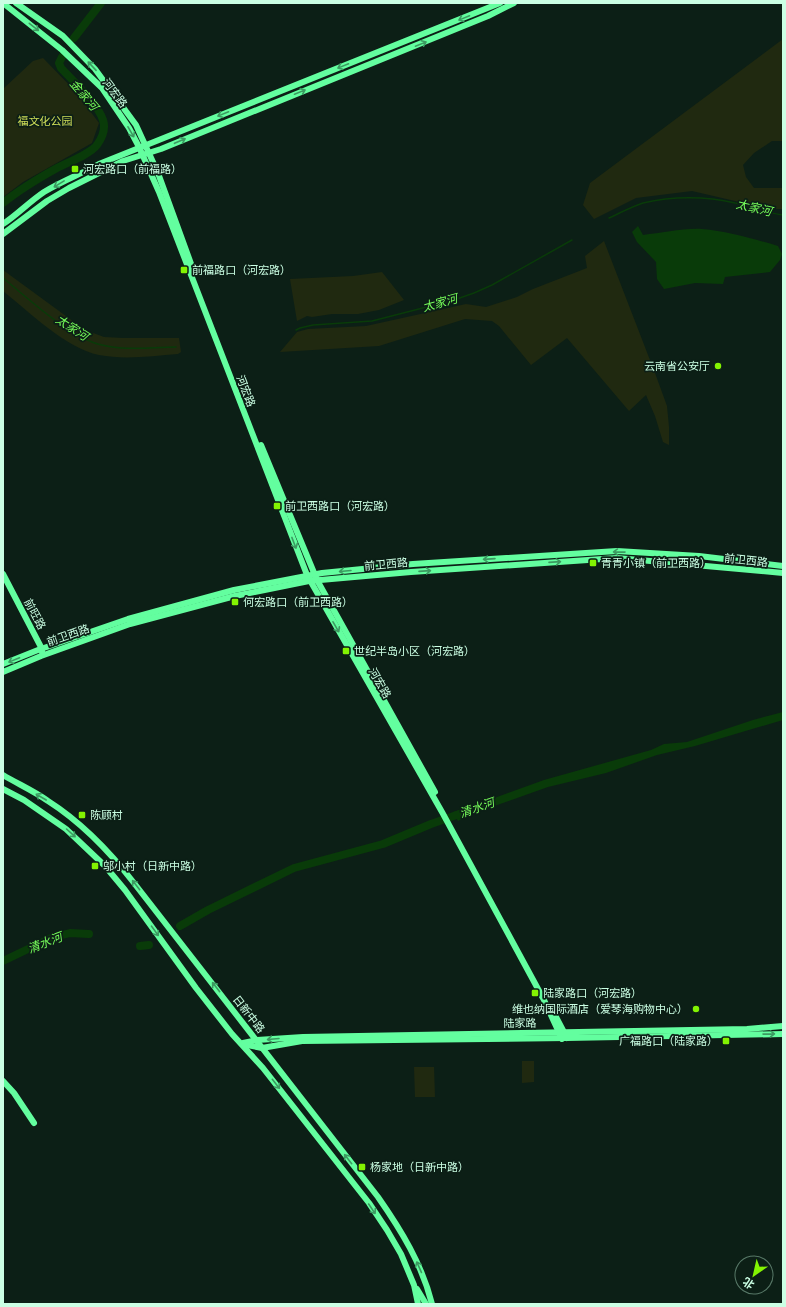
<svg xmlns="http://www.w3.org/2000/svg" width="786" height="1307" font-family="Manrope,'Noto Sans SC',sans-serif">
	<style>
		.green { fill: #202910 }
		.water { fill: #093b09 }
		.lines { fill: none; stroke-linecap: round; stroke-linejoin: round }
		.stream { stroke: #093b09; stroke-width: 1.5 }
		.river { stroke: #093b09; stroke-width: 8 }
		.secondary { stroke: #63fe9f; stroke-width: 6 }
		.oneway { stroke: #3c9a61 }
		.poi-dot { fill: #83f302; stroke: #0c1f16; stroke-width: 1.5 }
		.labels { text-anchor: middle; stroke-width: 3.5; stroke-linejoin: round; paint-order: stroke }
		.street-label { font-size: 11px; fill: #cbffe4; stroke: #0c1f16 }
		.park-label { font-size: 11px; fill: #cedd58; stroke: #0c1f16 }
		.poi-label { font-size: 11px; fill: #cbffe4; stroke: #0c1f16; text-anchor: start }
		.water-label { font-size: 12px; font-style: italic; fill: #76fd5a; stroke: #0c1f16 }
	</style>
	<rect width="100%" height="100%" fill="#0c1f16"/>
	<g class="green">
		<polygon points="783,39 783,141 772,141 754,153 743,165 746,177 754,188 782,188 783,209 769,209 692,191 636,198 594,219 583,205 590,183"/>
		<polygon points="43,58 75,91 99,123 92,143 23,182 3,197 3,89 33,61"/>
		<polygon points="604,241 655,373 667,406 669,427 669,445 663,442 655,416 646,395 629,411 567,338 531,365 499,326 492,321 465,319 379,346 280,352 297,332 308,329 366,326 466,304 486,307 517,297 533,289 587,268 585,256"/>
		<path d="M3,270l82,60 19,7 19,1h56l2,14 -3,2c-25,2 -54,6 -79,1 -32,-6 -71,-44 -96,-64z"/>
		<polygon points="382,272 404,300 379,310 358,314 332,314 312,317 307,316 297,321 290,279 353,276"/>
		<polygon points="522,1061 534,1061 534,1082 522,1083"/>
		<polygon points="414,1067 434,1067 435,1097 415,1097"/>
	</g>
	<g class="water">
		<path d="M638,226l5,9c19,-2 40,-7 59,-6 25,2 52,10 76,17l4,8 -2,6 -10,12 -45,5 -2,7 -28,-1 -31,6 -7,-10 -1,-17 -19,-20 -5,-10z"/>
		<polygon points="783,712 783,720 695,746 657,755 606,773 548,787 469,815 458,821 453,812 467,808 544,780 651,750 664,744 687,742 753,720"/>
	</g>
	<g class="lines">
		<g class="stream">
			<path d="M609,218c11,-5 22,-11 34,-15 29,-7 63,-7 92,0 16,3 32,10 48,12"/>
			<path d="M3,278c25,20 68,61 99,67 24,6 50,2 74,2"/>
			<polyline points="296,330 300,328 313,325 372,321 454,300 474,293 492,285 572,240"/>
		</g>
		<g class="river">
			<polyline points="74,38 101,3"/>
			<path d="M3,203c16,-13 36,-25 54,-35 11,-6 32,-13 40,-23 5,-7 9,-16 6,-25 -5,-16 -30,-39 -42,-52l-2,-5 3,-6"/>
			<polyline points="180,926 208,910 294,868 383,844 431,824 465,812"/>
			<polyline points="140,946 149,945"/>
			<polyline points="3,961 51,938 70,933 89,934"/>
		</g>
		<g class="secondary">
			<polyline points="3,3 62,50 102,88 129,128 139,147 159,192 307,575 442,812 544,1000 562,1039"/>
			<polyline points="16,3 63,36 95,69 136,125 158,173 194,272"/>
			<path d="M3,224c14,-9 26,-22 41,-32 18,-11 37,-18 55,-28l401,-161"/>
			<polyline points="3,234 47,201 69,188 123,161 161,149 488,16 514,3"/>
			<polyline points="261,445 317,580 435,792"/>
			<polyline points="3,574 42,649 42,652"/>
			<polyline points="3,664 38,650 128,619 234,590 322,573 413,564 617,551 699,556 783,566"/>
			<polyline points="3,672 41,656 130,624 235,596 309,581 411,572 617,558 783,573"/>
			<path d="M3,775c15,9 31,16 45,26 33,21 62,51 86,82l244,314c23,33 44,67 54,107"/>
			<polyline points="3,789 24,800 66,829 105,866 125,890 196,988 232,1034 263,1068 369,1203 387,1230 401,1254 414,1285 418,1304"/>
			<polyline points="555,1015 567,1038"/>
			<polyline points="243,1043 257,1040 303,1037 747,1029 783,1026"/>
			<polyline points="242,1044 262,1048 302,1041 567,1038 783,1034"/>
			<polyline points="3,1081 14,1093 34,1123"/>
			<polyline points="417,1289 426,1304"/>
		</g>
	</g>
	<defs><path id="oneway-shaft" d="M-6 0H5M1.5-3L5.5 0L1.5 3" fill="none" stroke-width="1.6" stroke-linecap="round" stroke-linejoin="round"/></defs>
	<g class="oneway">
		<use href="#oneway-shaft" transform="translate(464 18) rotate(158)"/>
		<use href="#oneway-shaft" transform="translate(34 27) rotate(38)"/>
		<use href="#oneway-shaft" transform="translate(421 44) rotate(-22)"/>
		<use href="#oneway-shaft" transform="translate(92 66) rotate(-133)"/>
		<use href="#oneway-shaft" transform="translate(343 66) rotate(158)"/>
		<use href="#oneway-shaft" transform="translate(300 92) rotate(-22)"/>
		<use href="#oneway-shaft" transform="translate(223 114) rotate(158)"/>
		<use href="#oneway-shaft" transform="translate(131 132) rotate(60)"/>
		<use href="#oneway-shaft" transform="translate(180 141) rotate(-23)"/>
		<use href="#oneway-shaft" transform="translate(59 184) rotate(149)"/>
		<use href="#oneway-shaft" transform="translate(294 543) rotate(69)"/>
		<use href="#oneway-shaft" transform="translate(619 552) rotate(-179)"/>
		<use href="#oneway-shaft" transform="translate(489 559) rotate(176)"/>
		<use href="#oneway-shaft" transform="translate(555 562) rotate(-4)"/>
		<use href="#oneway-shaft" transform="translate(345 571) rotate(175)"/>
		<use href="#oneway-shaft" transform="translate(425 571) rotate(-4)"/>
		<use href="#oneway-shaft" transform="translate(336 627) rotate(60)"/>
		<use href="#oneway-shaft" transform="translate(14 660) rotate(158)"/>
		<use href="#oneway-shaft" transform="translate(41 797) rotate(-150)"/>
		<use href="#oneway-shaft" transform="translate(71 833) rotate(42)"/>
		<use href="#oneway-shaft" transform="translate(136 885) rotate(-128)"/>
		<use href="#oneway-shaft" transform="translate(155 931) rotate(54)"/>
		<use href="#oneway-shaft" transform="translate(216 987) rotate(-128)"/>
		<use href="#oneway-shaft" transform="translate(769 1034) rotate(-1)"/>
		<use href="#oneway-shaft" transform="translate(273 1039) rotate(175)"/>
		<use href="#oneway-shaft" transform="translate(276 1084) rotate(52)"/>
		<use href="#oneway-shaft" transform="translate(348 1159) rotate(-128)"/>
		<use href="#oneway-shaft" transform="translate(372 1209) rotate(56)"/>
		<use href="#oneway-shaft" transform="translate(419 1267) rotate(-114)"/>
	</g>
	<g class="poi-dot">
		<rect x="71" y="165" width="8" height="8" rx="2"/>
		<rect x="180" y="266" width="8" height="8" rx="2"/>
		<circle cx="718" cy="366" r="4"/>
		<rect x="273" y="502" width="8" height="8" rx="2"/>
		<rect x="589" y="559" width="8" height="8" rx="2"/>
		<rect x="231" y="598" width="8" height="8" rx="2"/>
		<rect x="342" y="647" width="8" height="8" rx="2"/>
		<rect x="78" y="811" width="8" height="8" rx="2"/>
		<rect x="91" y="862" width="8" height="8" rx="2"/>
		<rect x="531" y="989" width="8" height="8" rx="2"/>
		<circle cx="696" cy="1009" r="4"/>
		<rect x="722" y="1037" width="8" height="8" rx="2"/>
		<rect x="358" y="1163" width="8" height="8" rx="2"/>
	</g>
	<g class="labels">
		<g class="street-label">
			<text transform="translate(115 93) rotate(53)" y="4">河宏路</text>
			<text transform="translate(246 391) rotate(69)" y="4">河宏路</text>
			<text transform="translate(746 560) rotate(6)" y="4">前卫西路</text>
			<text transform="translate(386 564) rotate(-5)" y="4">前卫西路</text>
			<text transform="translate(35 614) rotate(62)" y="4">前旺路</text>
			<text transform="translate(68 635) rotate(-19)" y="4">前卫西路</text>
			<text transform="translate(380 683) rotate(60)" y="4">河宏路</text>
			<text transform="translate(249 1014) rotate(52)" y="4">日新中路</text>
			<text transform="translate(520 1023) rotate(-1)" y="4">陆家路</text>
		</g>
		<g class="park-label">
			<text x="45" y="125">福文化公园</text>
		</g>
		<g class="poi-label">
			<text x="83" y="173">河宏路口（前福路）</text>
			<text x="192" y="274">前福路口（河宏路）</text>
			<text x="710" y="370" text-anchor="end">云南省公安厅</text>
			<text x="285" y="510">前卫西路口（河宏路）</text>
			<text x="601" y="567">青青小镇（前卫西路）</text>
			<text x="243" y="606">何宏路口（前卫西路）</text>
			<text x="354" y="655">世纪半岛小区（河宏路）</text>
			<text x="90" y="819">陈顾村</text>
			<text x="103" y="870">邬小村（日新中路）</text>
			<text x="543" y="997">陆家路口（河宏路）</text>
			<text x="688" y="1013" text-anchor="end">维也纳国际酒店（爱琴海购物中心）</text>
			<text x="718" y="1045" text-anchor="end">广福路口（陆家路）</text>
			<text x="370" y="1171">杨家地（日新中路）</text>
		</g>
		<g class="water-label">
			<text transform="translate(84 95) rotate(50)" y="4">金家河</text>
			<text transform="translate(754 208) rotate(13)" y="4">太家河</text>
			<text transform="translate(440 303) rotate(-15)" y="4">太家河</text>
			<text transform="translate(72 328) rotate(33)" y="4">太家河</text>
			<text transform="translate(477 808) rotate(-19)" y="4">清水河</text>
			<text transform="translate(45 943) rotate(-21)" y="4">清水河</text>
		</g>
	</g>
	<rect width="786" height="1307" fill="none" stroke="#cbffe4" stroke-width="8"/>
	<g transform="translate(754 1275) rotate(214)"><circle r="19" fill="#0c1f16" stroke="#587968"/>
	<path d="M0-3L7 15L0 10L-7 15Z" fill="#83f302"/>
	<text y="-6" font-size="11" font-weight="bold" text-anchor="middle" fill="#cbffe4">北</text>
	</g>
</svg>
